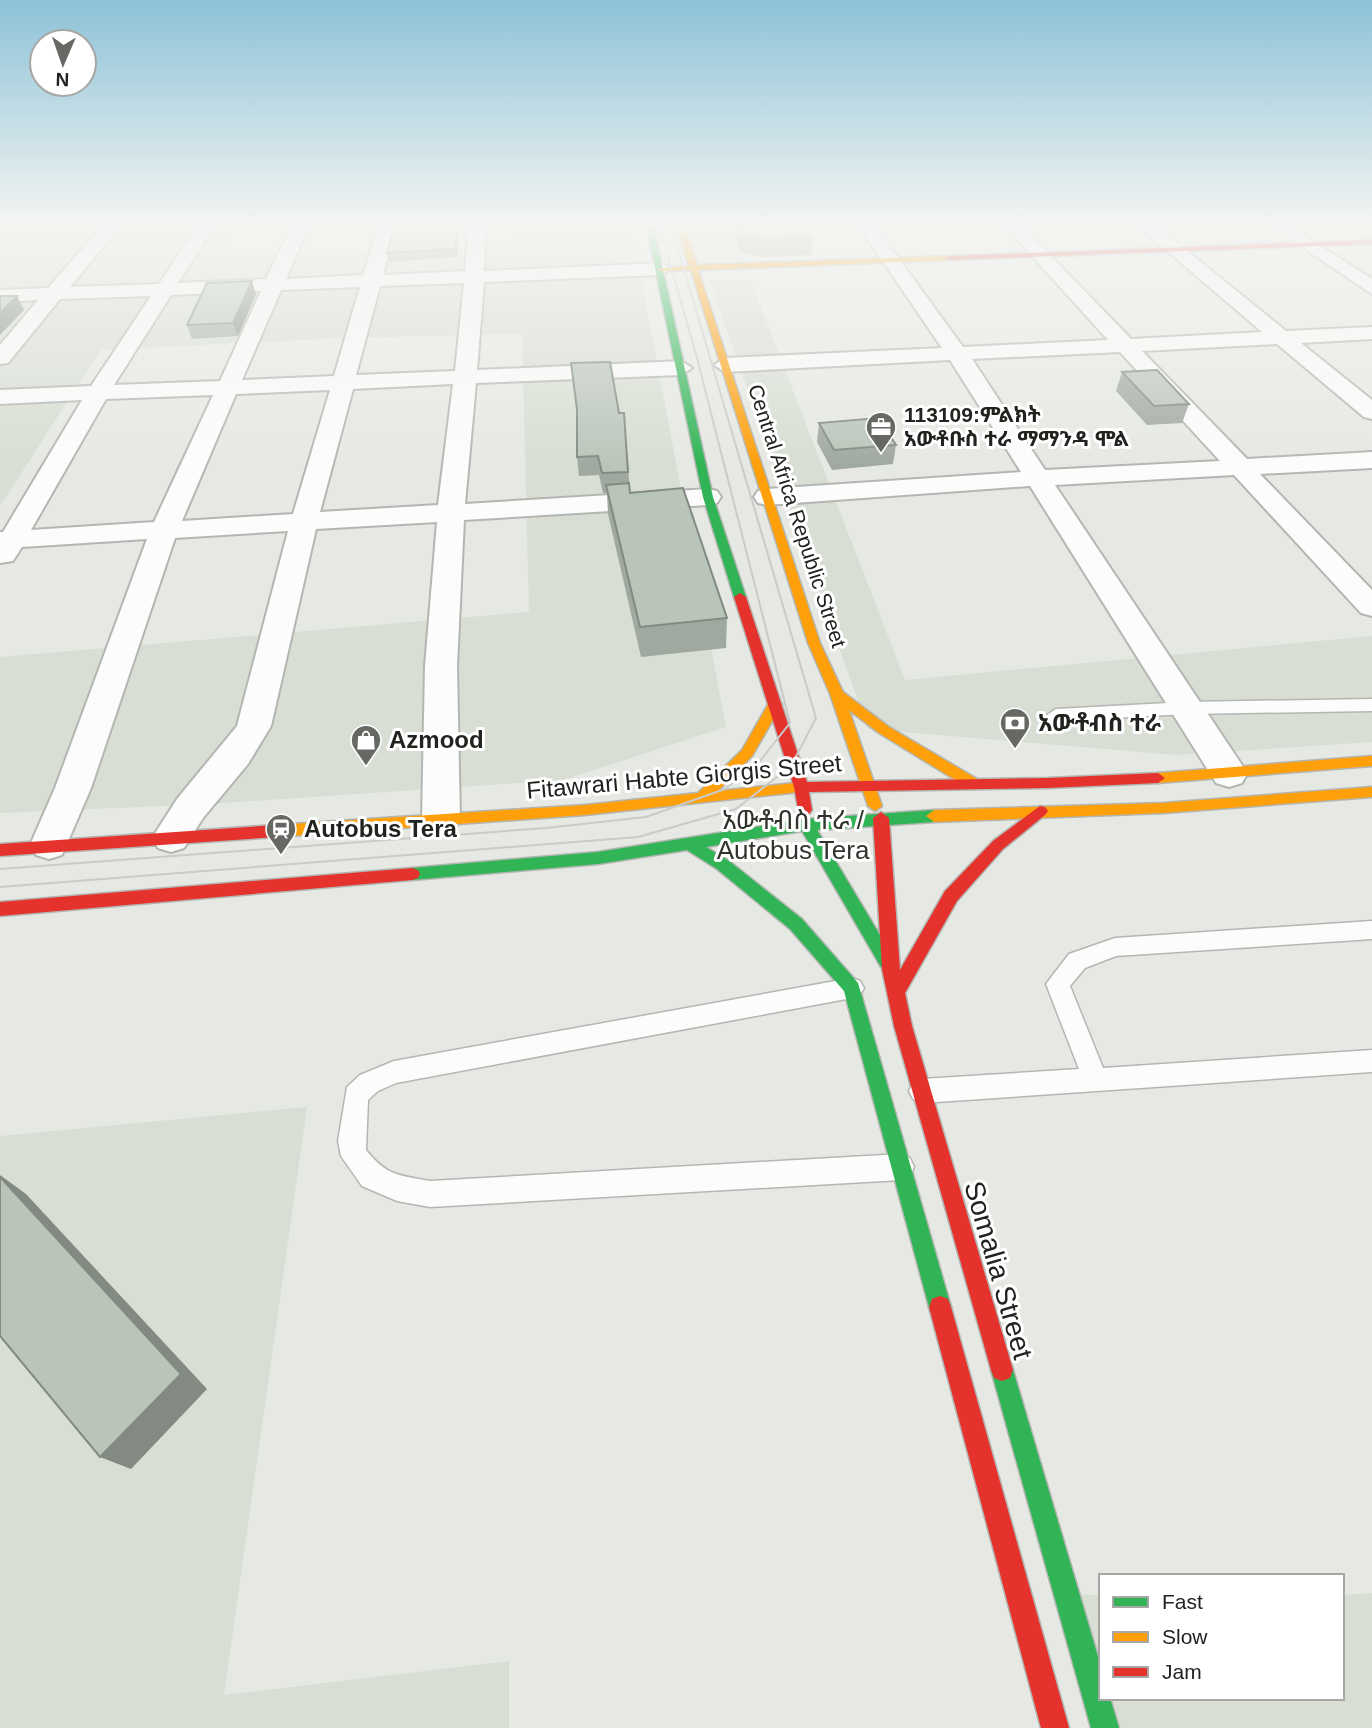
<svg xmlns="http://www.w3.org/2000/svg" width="1372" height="1728" font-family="Helvetica,'Noto Sans Ethiopic',sans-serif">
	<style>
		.built { fill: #d8ded3 }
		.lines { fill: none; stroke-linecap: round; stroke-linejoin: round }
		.lane-casing { stroke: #b4b6b2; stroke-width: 3 }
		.street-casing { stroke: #b4b6b2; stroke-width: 4 }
		.fast-casing { stroke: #b4b6b2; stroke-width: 3 }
		.slow-casing { stroke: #b4b6b2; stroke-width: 3 }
		.jam-casing { stroke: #b4b6b2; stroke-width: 3 }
		.lane { fill: #fbfcfb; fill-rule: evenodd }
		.street { fill: #fbfcfb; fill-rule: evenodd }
		.fast { fill: #30b455; fill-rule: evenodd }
		.slow { fill: #ff9f0a; fill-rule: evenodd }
		.jam { fill: #e5322d; fill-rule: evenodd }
		.tram { stroke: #cacac9; stroke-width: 2 }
		.wall { fill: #a0a9a0 }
		.shaded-wall { fill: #828a82 }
		.building { fill: #bac5ba; stroke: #828a82; stroke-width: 2 }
		.labels { text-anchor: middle; stroke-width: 6; stroke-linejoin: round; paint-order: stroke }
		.far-poi-label { font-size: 21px; font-weight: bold; fill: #21231f; stroke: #fff; text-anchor: start }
		.far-street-label { font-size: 21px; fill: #21231f; stroke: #fff }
		.poi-label { font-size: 24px; font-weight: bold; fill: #21231f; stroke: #fff; text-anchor: start }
		.street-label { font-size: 24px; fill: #21231f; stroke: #fff }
		.neighbourhood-label { font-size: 26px; fill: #30342c; stroke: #fff }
		.near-street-label { font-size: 28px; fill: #21231f; stroke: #fff }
	</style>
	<rect width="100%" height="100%" fill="#e6e9e3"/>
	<g class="built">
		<polygon points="0,225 240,225 225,255 512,245 514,225 631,225 726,727 563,780 209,804 0,813 0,657 529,612 522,334 344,338 101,350 0,506"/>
		<polygon points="685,225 731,225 745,261 698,264"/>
		<polygon points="750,279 905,680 1372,636 1372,742 1176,755 868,729 709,280"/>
		<polygon points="307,1107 224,1695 509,1661 509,1728 0,1728 0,1136"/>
		<polygon points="1372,1593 1372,1728 1098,1728 1058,1594 1101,1595 1101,1698 1342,1698 1342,1595"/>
	</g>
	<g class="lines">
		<g class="lane-casing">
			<g id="lane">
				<polygon points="1372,699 1372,711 1187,714 1056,721 1047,715 1056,709 1187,702"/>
				<polygon points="1372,921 1372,939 1116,956 1085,968 1070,986 1103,1068 1372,1050 1372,1072 922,1103 913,1099 909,1091 913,1083 922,1079 1079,1069 1046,984 1069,954 1115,938"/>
				<path d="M852,978l8,3 4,7 -4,7 -8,3 -456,85 -18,8 -10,9 -2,50c21,26 32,25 64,31l471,-27 9,4 4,9 -4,9 -9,4 -471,27 -33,-6 -35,-15 -21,-30 -3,-15 9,-54 13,-12 34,-14z"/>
			</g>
		</g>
		<g class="street-casing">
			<g id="street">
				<path d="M103,225h18l-51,62 89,-3 39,-59h17l-37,58 88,-4 26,-54h17l-23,54 77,-4 16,-50h17l-13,50 82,-4 4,-46h17l-2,46 177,-8 9,6 -9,6 -177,7 -7,88 204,-9 11,7 -11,7 -205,8 -11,121 243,-15 9,2 4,6 -4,6 -9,2 -244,15 -7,146 3,154 -6,10 -13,4 -13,-4 -6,-10 3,-154 12,-144 -121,7 -45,197 -23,38 -45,54 -19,30 -13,4 -13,-4 -6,-10 25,-39 60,-73 51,-195 -113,7 -84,250 -29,67 -13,4 -13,-4 -6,-10 25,-57 92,-249 -125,8 -9,14 -13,2v-31h3l79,-132 -82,4v-14l91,-4 60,-90 -91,3 -52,64 -8,1v-19l38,-45 -38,2v-12l48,-2zM464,283l-9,88 -99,4 24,-89zM360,287l-26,89 -92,4 39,-90zM261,291l-41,90 -106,4 57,-90zM453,384l-15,121 -118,7 33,-123zM330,390l-37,124 -111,7 54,-127zM213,395l-59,127 -123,8 75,-131z"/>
				<path d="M858,225h16l89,122 145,-7 -104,-115h17l110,114 131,-7 -125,-107h18l131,106 86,-4v12l-71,4 71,57v19l-8,-2 -87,-73 -135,7 105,108 125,-7v16l-112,6 112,116v26l-11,-3 -127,-138 -179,10 187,280 5,9 -5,9 -13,4 -13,-4 -186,-297 -263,19 -9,-2 -4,-6 4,-6 9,-2 254,-17 -71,-112 -225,12 -11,-7 11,-7 217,-10zM1120,352l100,109 -175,9 -73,-111z"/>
				<polygon points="1269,225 1288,225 1372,279 1372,294"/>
			</g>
		</g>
		<g class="fast-casing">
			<g id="fast">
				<polygon points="646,225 653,225 713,497 746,597 744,600 736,600 734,597 703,497"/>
				<polygon points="934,810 942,816 934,822 817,830 893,957 896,962 893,967 887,969 881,967 802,831 706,847 729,861 802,919 858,983 951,1307 948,1315 940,1318 932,1315 929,1307 844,991 790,929 717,869 687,850 598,864 412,880 406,878 404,874 406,870 412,868 598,852 806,819"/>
				<polygon points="1002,1359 1010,1362 1013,1370 1101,1667 1101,1698 1110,1698 1119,1728 1091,1728 991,1370 994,1362"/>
			</g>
		</g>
		<g class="slow-casing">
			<g id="slow">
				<polygon points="676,225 684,225 697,265 949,256 953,258 949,260 698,270 820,643 843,692 889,727 977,779 979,783 977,787 967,787 879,733 849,710 882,806 875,811 868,806 830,694 808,643 691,270 661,271 657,269 689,266"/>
				<polygon points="775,700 782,704 752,756 718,791 804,782 811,787 809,791 585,815 276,837 268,831 276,825 585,805 698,793 742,750 770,701"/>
				<polygon points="1372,756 1372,766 1158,783 1151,778 1158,773"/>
				<polygon points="1372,787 1372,797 1163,813 934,822 926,816 934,810 1163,803"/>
			</g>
		</g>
		<g class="jam-casing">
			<g id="jam">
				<polygon points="1372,240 1372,244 949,260 945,258 949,256"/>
				<polygon points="740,593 746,597 807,782 1048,778 1158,773 1165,778 1158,783 1048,788 809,792 812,810 809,814 799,814 794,787 734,597"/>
				<polygon points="1040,806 1045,807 1048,811 1045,815 1003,849 957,901 905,993 912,1026 1013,1370 1010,1378 1002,1381 994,1378 991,1370 894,1026 882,969 873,818 881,812 889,818 900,970 945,891 993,841"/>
				<polygon points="276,825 284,831 276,837 0,856 0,844"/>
				<polygon points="412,868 418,870 420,874 418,878 412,880 0,916 0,902"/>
				<polygon points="940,1296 948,1299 951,1307 1069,1728 1041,1728 929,1307 932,1299"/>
			</g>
		</g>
		<use href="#lane" class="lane"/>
		<use href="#street" class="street"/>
		<use href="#fast" class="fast"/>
		<use href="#slow" class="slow"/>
		<use href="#jam" class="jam"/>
		<g class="tram">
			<polyline points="0,869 546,828 646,817 725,789 760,761 790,723 697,358 659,225"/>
			<polyline points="0,887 638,837 736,809 791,766 816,718 671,225"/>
		</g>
	</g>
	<g class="wall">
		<polygon points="459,225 457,257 389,262 387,253"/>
		<polygon points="733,225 804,225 813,239 811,255 764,257 739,252"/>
		<polygon points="256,294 238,336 192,339 187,325"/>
		<polygon points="571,363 619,413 624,413 630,493 727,618 726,648 641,657 608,514 607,493 603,493 599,475 579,476 577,457 577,416"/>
		<polygon points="1122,372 1189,404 1182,423 1147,425 1116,391"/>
		<polygon points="819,423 896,445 893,464 832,470 817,442"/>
	</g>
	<g class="shaded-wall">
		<polygon points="457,225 459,225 457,257 455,249"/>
		<polygon points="252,281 256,294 238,336 233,323"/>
		<polygon points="17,296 24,310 0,335 0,313"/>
		<polygon points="0,1175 26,1194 207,1389 131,1469 100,1457"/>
	</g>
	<g class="building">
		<polygon points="395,225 457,225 455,249 387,253"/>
		<polygon points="737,225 804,225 813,239 765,240 740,236"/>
		<polygon points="252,281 233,323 187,325 207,283"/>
		<polygon points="0,296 17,296 0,313"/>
		<polygon points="610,362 619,413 624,413 628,472 602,473 598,456 577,457 577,409 571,363"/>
		<polygon points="1157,370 1189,404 1154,406 1122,372"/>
		<polygon points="878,418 896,445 834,450 819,423"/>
		<polygon points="629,483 630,493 683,488 727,618 640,627 606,485"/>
		<polygon points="0,1177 181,1374 100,1457 0,1336"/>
	</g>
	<linearGradient id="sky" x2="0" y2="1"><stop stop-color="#8dc2d8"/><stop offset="0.48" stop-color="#f4f5f2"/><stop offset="1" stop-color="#f4f5f2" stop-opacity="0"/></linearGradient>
	<rect width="1372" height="467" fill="url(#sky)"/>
	<defs>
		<g id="office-pin" transform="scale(1.575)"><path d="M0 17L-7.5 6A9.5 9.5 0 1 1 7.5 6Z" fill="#666864" stroke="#fff"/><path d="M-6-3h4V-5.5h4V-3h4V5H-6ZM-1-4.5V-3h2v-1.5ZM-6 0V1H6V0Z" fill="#fff"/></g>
		<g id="bank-pin" transform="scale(1.575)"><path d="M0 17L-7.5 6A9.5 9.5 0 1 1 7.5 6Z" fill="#666864" stroke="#fff"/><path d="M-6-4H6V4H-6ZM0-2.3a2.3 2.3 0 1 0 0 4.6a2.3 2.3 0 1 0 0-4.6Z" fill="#fff"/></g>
		<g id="shop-pin" transform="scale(1.575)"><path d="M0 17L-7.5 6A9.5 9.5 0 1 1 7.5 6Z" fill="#666864" stroke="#fff"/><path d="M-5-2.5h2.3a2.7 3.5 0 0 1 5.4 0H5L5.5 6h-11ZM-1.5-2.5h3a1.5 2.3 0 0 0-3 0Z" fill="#fff"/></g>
		<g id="station-pin" transform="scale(1.575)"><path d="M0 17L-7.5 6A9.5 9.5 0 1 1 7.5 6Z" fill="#666864" stroke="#fff"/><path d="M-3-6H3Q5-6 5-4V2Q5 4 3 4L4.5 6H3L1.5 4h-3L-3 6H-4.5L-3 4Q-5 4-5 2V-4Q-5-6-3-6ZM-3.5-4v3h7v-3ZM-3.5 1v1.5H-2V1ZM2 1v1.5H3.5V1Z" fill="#fff"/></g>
	</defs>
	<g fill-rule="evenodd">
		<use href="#office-pin" x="881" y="427"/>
		<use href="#bank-pin" x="1015" y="723"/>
		<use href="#shop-pin" x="366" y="740"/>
		<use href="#station-pin" x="281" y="829"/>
	</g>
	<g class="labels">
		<g class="far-poi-label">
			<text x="904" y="422">113109:ምልክት<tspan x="904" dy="24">አውቶቡስ ተራ ማማንዳ ሞል</tspan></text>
		</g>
		<g class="far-street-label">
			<text transform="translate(797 516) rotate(72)" y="7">Central Africa Republic Street</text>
		</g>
		<g class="poi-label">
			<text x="1038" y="731">አውቶብስ ተራ</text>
			<text x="389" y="748">Azmood</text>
			<text x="304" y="837">Autobus Tera</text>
		</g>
		<g class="street-label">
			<text transform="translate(684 777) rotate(-5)" y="8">Fitawrari Habte Giorgis Street</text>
		</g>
		<g class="neighbourhood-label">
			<text x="793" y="829">አውቶብስ ተራ /<tspan x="793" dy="30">Autobus Tera</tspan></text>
		</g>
		<g class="near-street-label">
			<text transform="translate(999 1270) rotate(74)" y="10">Somalia Street</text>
		</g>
	</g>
	<rect x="1099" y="1574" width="245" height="126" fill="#ffffff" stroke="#a6a7a5" stroke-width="2"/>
	<rect x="1113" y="1597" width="35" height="10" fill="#30b455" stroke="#a6a7a5" stroke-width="2"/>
	<text x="1162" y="1609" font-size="21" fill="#21231f">Fast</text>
	<rect x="1113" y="1632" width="35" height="10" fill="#ff9f0a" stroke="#a6a7a5" stroke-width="2"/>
	<text x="1162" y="1644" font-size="21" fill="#21231f">Slow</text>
	<rect x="1113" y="1667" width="35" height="10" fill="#e5322d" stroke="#a6a7a5" stroke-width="2"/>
	<text x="1162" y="1679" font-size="21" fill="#21231f">Jam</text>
	<g transform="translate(63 63) rotate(182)"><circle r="33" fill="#ffffff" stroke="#a6a7a5" stroke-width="2"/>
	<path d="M0-5L12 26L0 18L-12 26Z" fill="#666864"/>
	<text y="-10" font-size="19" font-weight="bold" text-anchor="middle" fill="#21231f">N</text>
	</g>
</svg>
